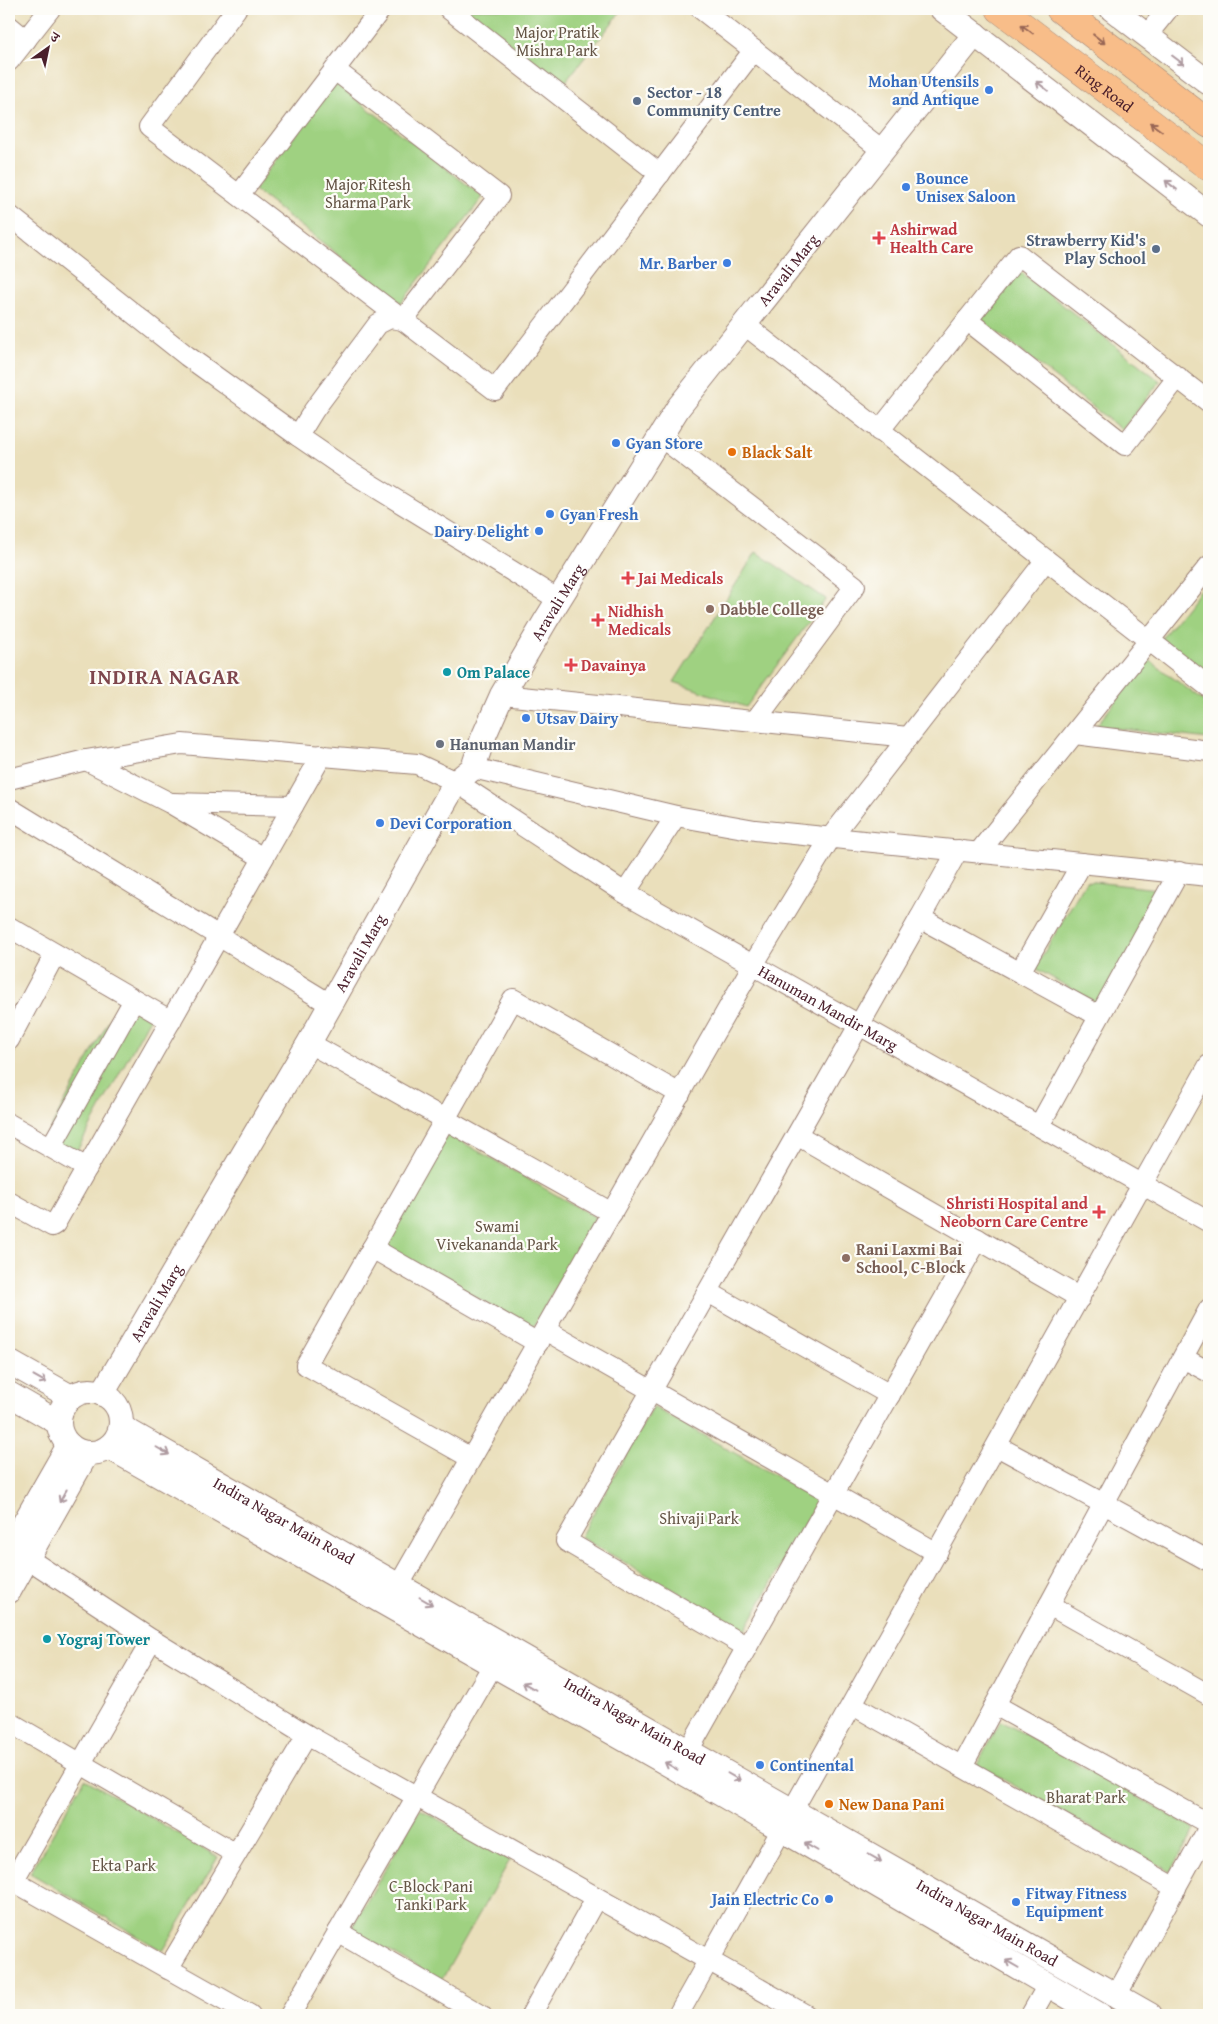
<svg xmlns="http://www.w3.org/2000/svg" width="1218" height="2024" font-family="'Gentium Book Plus','Noto Serif Devanagari',serif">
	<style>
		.green { fill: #9fd181; stroke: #747856 }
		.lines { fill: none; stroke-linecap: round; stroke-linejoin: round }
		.minor-casing { stroke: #9a7f73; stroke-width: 22 }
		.tertiary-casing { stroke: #9a7f73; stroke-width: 26 }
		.trunk-casing { stroke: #9a7f73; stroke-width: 29 }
		.minor { stroke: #fff; stroke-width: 20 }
		.tertiary { stroke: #fff; stroke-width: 24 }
		.trunk { stroke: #f8bd89; stroke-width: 28 }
		.oneway { stroke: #986655 }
		.oneway2 { stroke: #ae9aa0 }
		.shop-dot { fill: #3f7fe0; stroke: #fdfcf7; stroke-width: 2 }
		.service-dot { fill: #5c6f8a; stroke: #fdfcf7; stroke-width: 2 }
		.health-dot { fill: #e0444e; stroke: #fdfcf7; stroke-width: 2 }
		.food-dot { fill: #e8710a; stroke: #fdfcf7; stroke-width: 2 }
		.education-dot { fill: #8d6e63; stroke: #fdfcf7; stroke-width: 2 }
		.culture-dot { fill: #0f9aa8; stroke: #fdfcf7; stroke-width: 2 }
		.worship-dot { fill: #6b7280; stroke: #fdfcf7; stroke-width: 2 }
		.labels { text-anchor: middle; stroke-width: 4.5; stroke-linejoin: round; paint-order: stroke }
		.park-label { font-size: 16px; fill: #645445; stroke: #fdfcf7 }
		.shop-label { font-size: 16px; font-weight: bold; fill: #366cbe; stroke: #fdfcf7; text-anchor: start }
		.street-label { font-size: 16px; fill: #4a1f2b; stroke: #fdfcf7 }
		.service-label { font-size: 16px; font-weight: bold; fill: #4e5e75; stroke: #fdfcf7; text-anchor: start }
		.health-label { font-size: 16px; font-weight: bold; fill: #be3a42; stroke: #fdfcf7; text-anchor: start }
		.food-label { font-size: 16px; font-weight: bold; fill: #c56008; stroke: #fdfcf7; text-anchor: start }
		.education-label { font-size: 16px; font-weight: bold; fill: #785e54; stroke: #fdfcf7; text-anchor: start }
		.culture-label { font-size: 16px; font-weight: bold; fill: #0d838f; stroke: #fdfcf7; text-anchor: start }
		.worship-label { font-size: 16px; font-weight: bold; fill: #5b616d; stroke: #fdfcf7; text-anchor: start }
		.district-label { font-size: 21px; font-weight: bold; letter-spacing: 1px; fill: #7e464c; stroke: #fdfcf7 }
	</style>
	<rect width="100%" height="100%" fill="#fdfcf7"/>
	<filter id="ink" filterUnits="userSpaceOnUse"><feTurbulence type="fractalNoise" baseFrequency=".02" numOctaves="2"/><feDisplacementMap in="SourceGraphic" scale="10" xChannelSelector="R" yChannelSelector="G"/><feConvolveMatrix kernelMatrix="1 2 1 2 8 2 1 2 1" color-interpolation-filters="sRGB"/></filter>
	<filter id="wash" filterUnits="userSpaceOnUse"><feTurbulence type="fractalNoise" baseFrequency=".0096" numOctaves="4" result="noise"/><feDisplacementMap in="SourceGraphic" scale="20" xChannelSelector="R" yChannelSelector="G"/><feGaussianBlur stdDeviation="1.12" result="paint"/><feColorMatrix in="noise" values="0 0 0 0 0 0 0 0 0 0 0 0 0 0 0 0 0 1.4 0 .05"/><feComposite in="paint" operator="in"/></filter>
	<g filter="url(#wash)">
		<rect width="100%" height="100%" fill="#eadfbb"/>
		<g class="green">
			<polygon points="465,9 623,9 563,85"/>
			<polygon points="335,83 483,197 401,303 254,190"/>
			<polygon points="1018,270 1160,381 1122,430 980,319"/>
			<polygon points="756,552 826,599 746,707 674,682"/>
			<polygon points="1209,578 1209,676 1161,639"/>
			<polygon points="1149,660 1209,705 1209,739 1096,726"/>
			<polygon points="1086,881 1166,890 1098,1004 1035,968"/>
			<polygon points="119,1002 150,1018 73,1158 43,1142"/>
			<polygon points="448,1134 595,1217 532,1329 385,1246"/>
			<polygon points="653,1407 818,1500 745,1630 580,1537"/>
			<polygon points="1001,1721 1195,1829 1171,1872 977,1765"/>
			<polygon points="85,1779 218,1857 163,1951 30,1873"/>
			<polygon points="420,1809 510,1860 441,1981 351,1929"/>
		</g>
	</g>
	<g filter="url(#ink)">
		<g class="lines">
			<g class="minor-casing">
				<g id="minor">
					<polyline points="236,9 149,127 495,390 754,50"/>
					<polyline points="449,9 660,174"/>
					<polyline points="701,9 882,150"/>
					<polyline points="9,26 26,40"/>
					<polyline points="1147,35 1168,9"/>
					<polyline points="9,61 50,9"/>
					<polyline points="239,195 381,9"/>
					<polyline points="9,215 187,356 298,436 349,471 559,600"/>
					<polyline points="967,320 1125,445 1178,377"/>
					<polyline points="745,325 1209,687"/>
					<polyline points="879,431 1019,255 1209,402"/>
					<polyline points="298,436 314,410 378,324 390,318 403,320 499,196 335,70"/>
					<polyline points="661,437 855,586 755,721"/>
					<polyline points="502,695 908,737"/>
					<polyline points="1075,734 1209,751"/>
					<polyline points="86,760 170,803 263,858"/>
					<polyline points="473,768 676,816 755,830 1209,876"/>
					<path id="s1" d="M9,779l77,-19 96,-16 235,20 39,18 169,111 584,329"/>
					<polyline points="172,803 293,806"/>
					<polyline points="9,808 330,1004"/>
					<polyline points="958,850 920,918 1099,1016"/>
					<polyline points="979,852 1209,566"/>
					<polyline points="625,893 676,816"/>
					<polyline points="9,927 171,1021"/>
					<polyline points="1020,972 1082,863"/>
					<polyline points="9,1040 55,954"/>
					<polyline points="309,1043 612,1213"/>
					<polyline points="9,1124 87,1168"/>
					<polyline points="1039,1126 1179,872"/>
					<polyline points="797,1135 1080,1298"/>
					<polyline points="51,1147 134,1000"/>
					<polyline points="9,1202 52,1226 55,1224 322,755"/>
					<polyline points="372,1248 538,1343"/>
					<polyline points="708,1292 890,1395"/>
					<polyline points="545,1330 937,1553"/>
					<polyline points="1183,1358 1209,1372"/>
					<polyline points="997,1446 1209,1561"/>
					<polyline points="471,1458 306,1365 513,999 680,1094"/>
					<polyline points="27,1558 152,1640 307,1735 806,2015"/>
					<polyline points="391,1599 753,965 831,837 1046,560"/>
					<polyline points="1049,1605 1209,1695"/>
					<polyline points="152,1640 13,1881 250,2015"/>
					<polyline points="747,1647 566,1541 920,918"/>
					<polyline points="853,1705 1176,1888"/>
					<polyline points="995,1705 1209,1824"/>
					<polyline points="9,1722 236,1854"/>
					<polyline points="688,1751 978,1239"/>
					<polyline points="962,1766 1209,1309"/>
					<polyline points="338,1932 481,2015"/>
					<polyline points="168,1969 307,1735"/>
					<polyline points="1116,1996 1209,1827"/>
					<polyline points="290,2015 493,1665"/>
					<polyline points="531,2015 596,1898"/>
					<polyline points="678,2015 1209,1065"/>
					<polyline points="1031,2015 1048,1985"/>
				</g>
			</g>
			<g class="tertiary-casing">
				<g id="tertiary">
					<polyline points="942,9 1209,215"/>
					<polyline points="1112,9 1209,83"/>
					<polyline points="9,1362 71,1397"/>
					<circle cx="90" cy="1422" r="31"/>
					<polyline points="9,1394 59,1423"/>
					<path id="s2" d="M102,1394l207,-351 147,-261 17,-14 10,-30 19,-43 44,-75 132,-212 297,-374"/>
					<path id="s3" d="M121,1427l1029,588"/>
					<polyline points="109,1447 721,1794 1100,2015"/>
					<polyline points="9,1550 69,1445"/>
					<polyline points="9,1591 87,1453"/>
				</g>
			</g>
			<g class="trunk-casing">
				<g id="trunk">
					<path id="s4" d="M1000,9l209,158"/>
					<polyline points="1060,9 1209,124"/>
				</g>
			</g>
			<use href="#minor" class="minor"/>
			<use href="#tertiary" class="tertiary"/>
			<use href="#trunk" class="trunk"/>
		</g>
		<defs><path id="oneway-shaft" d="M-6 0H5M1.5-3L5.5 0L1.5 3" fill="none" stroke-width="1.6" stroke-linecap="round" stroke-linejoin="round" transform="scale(1.25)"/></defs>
		<g class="oneway">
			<use href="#oneway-shaft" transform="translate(1027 29) rotate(-143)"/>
			<use href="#oneway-shaft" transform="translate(1099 39) rotate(38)"/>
			<use href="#oneway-shaft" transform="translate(1156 127) rotate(-143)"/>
		</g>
		<g class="oneway2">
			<use href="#oneway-shaft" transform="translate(1178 60) rotate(37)"/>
			<use href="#oneway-shaft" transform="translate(1042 86) rotate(-142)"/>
			<use href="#oneway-shaft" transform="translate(1171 185) rotate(-142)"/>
			<use href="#oneway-shaft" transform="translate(40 1379) rotate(29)"/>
			<use href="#oneway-shaft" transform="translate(163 1451) rotate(30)"/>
			<use href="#oneway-shaft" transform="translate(63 1496) rotate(119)"/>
			<use href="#oneway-shaft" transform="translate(426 1601) rotate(30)"/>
			<use href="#oneway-shaft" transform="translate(529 1686) rotate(-150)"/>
			<use href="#oneway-shaft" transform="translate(671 1766) rotate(-150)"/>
			<use href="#oneway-shaft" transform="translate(734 1777) rotate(30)"/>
			<use href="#oneway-shaft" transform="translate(811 1847) rotate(-150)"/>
			<use href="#oneway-shaft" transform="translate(875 1858) rotate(30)"/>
			<use href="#oneway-shaft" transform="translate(1012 1964) rotate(-150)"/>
		</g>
	</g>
	<g class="shop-dot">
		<circle cx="989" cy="90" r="5"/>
		<circle cx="906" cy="187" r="5"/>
		<circle cx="727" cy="263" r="5"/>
		<circle cx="616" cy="443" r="5"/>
		<circle cx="550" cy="514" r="5"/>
		<circle cx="539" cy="531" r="5"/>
		<circle cx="526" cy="718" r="5"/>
		<circle cx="380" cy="823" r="5"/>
		<circle cx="760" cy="1765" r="5"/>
		<circle cx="829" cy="1899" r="5"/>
		<circle cx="1016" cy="1902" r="5"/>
	</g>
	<g class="service-dot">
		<circle cx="637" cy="101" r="5"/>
		<circle cx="1156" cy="249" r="5"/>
	</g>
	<g class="health-dot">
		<path d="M876.5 230.5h5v5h5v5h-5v5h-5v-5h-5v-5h5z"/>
		<path d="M625.5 570.5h5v5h5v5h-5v5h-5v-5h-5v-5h5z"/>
		<path d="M595.5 612.5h5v5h5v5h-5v5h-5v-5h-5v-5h5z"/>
		<path d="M568.5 657.5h5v5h5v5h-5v5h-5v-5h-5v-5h5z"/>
		<path d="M1096.5 1204.5h5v5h5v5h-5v5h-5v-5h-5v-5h5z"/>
	</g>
	<g class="food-dot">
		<circle cx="732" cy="452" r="5"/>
		<circle cx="829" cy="1804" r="5"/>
	</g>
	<g class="education-dot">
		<circle cx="710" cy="609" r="5"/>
		<circle cx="846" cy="1258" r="5"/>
	</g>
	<g class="culture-dot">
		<circle cx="447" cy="672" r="5"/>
		<circle cx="47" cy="1639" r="5"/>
	</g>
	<circle class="worship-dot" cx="440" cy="744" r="5"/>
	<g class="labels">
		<g class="park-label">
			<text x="557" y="38">Major Pratik<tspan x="557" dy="18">Mishra Park</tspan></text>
			<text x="368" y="190">Major Ritesh<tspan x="368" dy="18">Sharma Park</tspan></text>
			<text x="497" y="1232">Swami<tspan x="497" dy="18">Vivekananda Park</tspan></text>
			<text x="699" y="1524">Shivaji Park</text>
			<text x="1086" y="1803">Bharat Park</text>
			<text x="124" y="1871">Ekta Park</text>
			<text x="431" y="1892">C-Block Pani<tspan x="431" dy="18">Tanki Park</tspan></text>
		</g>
		<g class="shop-label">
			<text x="979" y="87" text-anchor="end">Mohan Utensils<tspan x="979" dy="18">and Antique</tspan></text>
			<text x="916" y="184">Bounce<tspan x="916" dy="18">Unisex Saloon</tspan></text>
			<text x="717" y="269" text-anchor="end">Mr. Barber</text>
			<text x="626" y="449">Gyan Store</text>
			<text x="560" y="520">Gyan Fresh</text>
			<text x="529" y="537" text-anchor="end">Dairy Delight</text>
			<text x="536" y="724">Utsav Dairy</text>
			<text x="390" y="829">Devi Corporation</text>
			<text x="770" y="1771">Continental</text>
			<text x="1026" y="1899">Fitway Fitness<tspan x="1026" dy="18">Equipment</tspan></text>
			<text x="819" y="1905" text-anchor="end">Jain Electric Co</text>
		</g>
		<g class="street-label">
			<text dy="6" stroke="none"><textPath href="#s4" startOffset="131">Ring Road</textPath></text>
			<text dy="6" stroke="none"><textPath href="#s2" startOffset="1321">Aravali Marg</textPath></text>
			<text dy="6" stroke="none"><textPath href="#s2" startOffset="916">Aravali Marg</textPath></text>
			<text dy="6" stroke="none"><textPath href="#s2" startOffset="511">Aravali Marg</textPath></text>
			<text dy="6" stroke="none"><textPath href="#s1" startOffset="891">Hanuman Mandir Marg</textPath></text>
			<text dy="6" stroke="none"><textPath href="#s2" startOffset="106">Aravali Marg</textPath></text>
			<text dy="6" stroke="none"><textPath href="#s3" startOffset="188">Indira Nagar Main Road</textPath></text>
			<text dy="6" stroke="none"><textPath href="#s3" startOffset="592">Indira Nagar Main Road</textPath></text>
			<text dy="6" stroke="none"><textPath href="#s3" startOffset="998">Indira Nagar Main Road</textPath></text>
		</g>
		<g class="service-label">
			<text x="647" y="98">Sector - 18<tspan x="647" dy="18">Community Centre</tspan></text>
			<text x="1146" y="246" text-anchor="end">Strawberry Kid's<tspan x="1146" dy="18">Play School</tspan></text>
		</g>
		<g class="health-label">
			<text x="890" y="235">Ashirwad<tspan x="890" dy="18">Health Care</tspan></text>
			<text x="638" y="584">Jai Medicals</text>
			<text x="608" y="617">Nidhish<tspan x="608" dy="18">Medicals</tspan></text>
			<text x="581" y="671">Davainya</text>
			<text x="1088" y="1209" text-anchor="end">Shristi Hospital and<tspan x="1088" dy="18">Neoborn Care Centre</tspan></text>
		</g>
		<g class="food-label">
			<text x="742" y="458">Black Salt</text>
			<text x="839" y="1810">New Dana Pani</text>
		</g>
		<g class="education-label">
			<text x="720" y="615">Dabble College</text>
			<text x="856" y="1255">Rani Laxmi Bai<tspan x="856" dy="18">School, C-Block</tspan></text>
		</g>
		<g class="culture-label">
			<text x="457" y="678">Om Palace</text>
			<text x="57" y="1645">Yograj Tower</text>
		</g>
		<g class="worship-label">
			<text x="450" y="750">Hanuman Mandir</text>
		</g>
		<g class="district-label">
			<text x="165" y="684">INDIRA NAGAR</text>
		</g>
	</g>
	<rect width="1218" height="2024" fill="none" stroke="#fdfcf7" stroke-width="30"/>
	<g transform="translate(48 48) rotate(33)" stroke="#fdfcf7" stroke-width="4" paint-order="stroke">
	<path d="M0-4L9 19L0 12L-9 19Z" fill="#4a1f2b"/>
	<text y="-8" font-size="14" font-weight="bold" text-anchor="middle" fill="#4a1f2b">उ</text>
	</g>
</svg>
